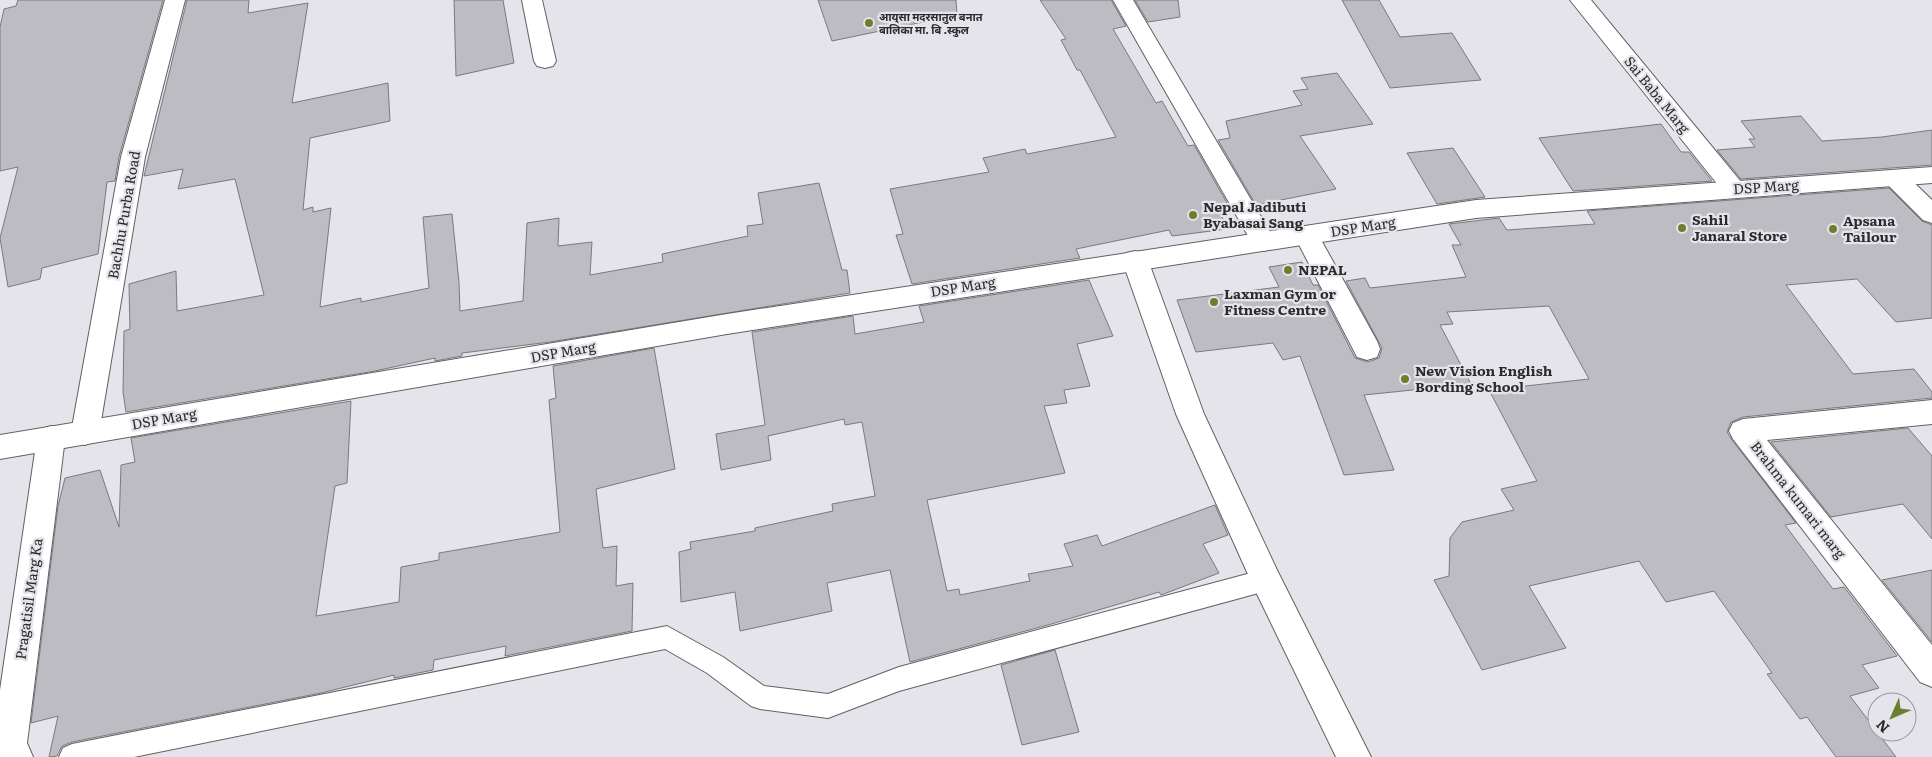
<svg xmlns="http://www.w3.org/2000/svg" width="1932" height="757" font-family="Literata,'Noto Sans Devanagari',serif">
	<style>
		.building { fill: #bdbcc2; stroke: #7a797e }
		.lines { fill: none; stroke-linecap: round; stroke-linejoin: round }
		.service-casing { stroke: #616065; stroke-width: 2 }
		.minor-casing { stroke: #616065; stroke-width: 2 }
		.tertiary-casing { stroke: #616065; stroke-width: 2 }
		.service { fill: #fff; fill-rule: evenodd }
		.minor { fill: #fff; fill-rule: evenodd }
		.tertiary { fill: #fff; fill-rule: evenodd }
		.poi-dot { fill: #6d7f2e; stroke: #e5e4ea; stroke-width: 2 }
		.labels { text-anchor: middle; stroke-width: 4.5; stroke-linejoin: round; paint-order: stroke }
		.far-poi-label { font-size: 11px; font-weight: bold; fill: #2b2b2d; stroke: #e5e4ea; text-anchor: start }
		.street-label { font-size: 14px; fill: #2b2b2d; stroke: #e5e4ea }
		.poi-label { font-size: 14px; font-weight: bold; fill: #2b2b2d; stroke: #e5e4ea; text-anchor: start }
	</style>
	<rect width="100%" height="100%" fill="#e5e4ea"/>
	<g class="building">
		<polygon points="18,0 163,0 119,157 115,181 107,182 98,254 42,268 40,279 8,287 0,238 18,167 0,171 0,27 4,9 16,6"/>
		<polygon points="187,0 249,0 248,13 308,3 292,103 388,83 390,121 310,138 303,210 313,207 313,212 331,208 320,307 361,298 361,302 429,288 423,217 452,214 459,282 460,311 523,301 527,223 559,218 558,246 592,242 590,275 663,262 662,254 748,236 747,226 763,224 758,193 819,183 842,270 847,270 850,293 550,342 462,353 462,356 435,361 435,358 375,371 126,412 123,392 124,331 130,329 129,284 176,271 177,311 264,295 235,179 178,189 183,169 144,176"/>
		<polygon points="454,0 503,0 514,63 456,76"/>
		<polygon points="818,0 956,0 957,15 832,41"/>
		<polygon points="1040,0 1111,0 1126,26 1113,29 1156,103 1162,101 1188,146 1194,145 1231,210 1220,212 1227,229 1172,236 1169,230 1076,249 1080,258 912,284 896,235 903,234 890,189 989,172 983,158 1025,149 1027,154 1116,137 1080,70 1077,70 1061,40 1066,39"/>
		<polygon points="1135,0 1178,0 1180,17 1148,22"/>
		<polygon points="1342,0 1379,0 1400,37 1452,33 1481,80 1390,88"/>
		<polygon points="1337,73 1373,124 1300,136 1336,189 1256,205 1218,140 1230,138 1226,121 1302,105 1293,91 1308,89 1301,78"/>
		<polygon points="1801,116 1822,141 1882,137 1932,130 1932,165 1741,179 1717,150 1755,147 1749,139 1755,139 1741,121"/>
		<polygon points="1661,124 1681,152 1689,152 1712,181 1573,191 1539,138"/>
		<polygon points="1453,148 1485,197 1437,204 1407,153"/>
		<polygon points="1889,188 1922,221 1932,225 1932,318 1896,322 1857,279 1786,285 1853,374 1914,369 1932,392 1932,398 1743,417 1731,422 1727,432 1732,440 1796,523 1785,525 1833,589 1844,587 1897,656 1862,665 1879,688 1850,696 1896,757 1836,757 1807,717 1800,719 1767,674 1772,673 1714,591 1666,602 1639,561 1529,586 1566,648 1482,670 1434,580 1449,576 1450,538 1462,522 1514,510 1501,489 1537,481 1489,390 1589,379 1549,306 1447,312 1453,324 1440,325 1471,384 1364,395 1394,470 1344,475 1300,356 1283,360 1273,343 1196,352 1177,300 1279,287 1269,267 1302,262 1313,285 1318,285 1355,358 1368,362 1379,358 1382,348 1346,281 1365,278 1370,288 1466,277 1452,245 1461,245 1449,224 1499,218 1507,230 1595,224 1587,211"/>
		<polygon points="1089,280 1113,336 1077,344 1090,386 1064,390 1067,403 1044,406 1065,473 927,500 947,591 959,589 960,595 1030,581 1028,574 1073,566 1064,544 1097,535 1102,546 1215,505 1228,535 1203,544 1219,573 1161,595 1159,592 1048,625 910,662 890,570 827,583 832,611 740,631 735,592 681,602 679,552 691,549 690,542 755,531 755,528 833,511 832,504 875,496 862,422 845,425 844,419 768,436 771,460 721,470 716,434 765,425 752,332 853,316 855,334 924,322 919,306"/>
		<polygon points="654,348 675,469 596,489 603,548 617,546 616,586 633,583 632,631 505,656 506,646 434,660 433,670 394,678 394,675 321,693 72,742 62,746 57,756 49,757 58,716 31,723 58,506 65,478 100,470 119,527 121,465 135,462 131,438 351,401 347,483 335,486 316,616 399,602 401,567 439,560 439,553 560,532 549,400 556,398 553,366"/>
		<polygon points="1908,428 1932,456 1932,539 1903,504 1831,517 1771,442"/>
		<polygon points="1932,570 1932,642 1882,580"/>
		<polygon points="1055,650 1079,732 1022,745 1001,665"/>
	</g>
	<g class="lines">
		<g class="service-casing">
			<polygon id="service" points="1266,569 1274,573 1277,580 1274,587 1266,591 899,691 828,718 760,709 751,706 707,673 665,649 134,757 59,757 63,748 72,744 667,626 723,657 764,686 828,694 899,667"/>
		</g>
		<g class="minor-casing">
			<g id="minor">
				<polygon points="165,0 185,0 145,157 99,433 95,441 85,445 75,441 71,433 121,157"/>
				<polygon points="522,0 542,0 556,61 553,66 545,68 537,66 534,61"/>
				<polygon points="1113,0 1133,0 1276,242 1273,248 1264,251 1255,248"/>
				<polygon points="1570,0 1591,0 1742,183 1746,189 1742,195 1734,197 1726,195"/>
				<polygon points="1895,170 1903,172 1932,200 1932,223 1923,220 1887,184 1883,178 1887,172"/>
				<polygon points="1306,226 1315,229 1377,341 1380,349 1377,357 1367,360 1357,357 1294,235 1297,229"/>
				<polygon points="1135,251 1144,253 1148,260 1204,414 1277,570 1371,757 1336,757 1255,590 1176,414 1122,260 1126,253"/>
				<polygon points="1932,400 1932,424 1767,440 1932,645 1932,687 1920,682 1733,439 1729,431 1733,423 1743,419"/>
				<polygon points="51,426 61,429 65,438 27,743 33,757 0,757 0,690 37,438 41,429"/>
			</g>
		</g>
		<g class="tertiary-casing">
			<polygon id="tertiary" points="1932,167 1932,183 1476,218 727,334 0,459 0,435 727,314 1476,200"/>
		</g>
		<use href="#service" class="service"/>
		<use href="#minor" class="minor"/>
		<use href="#tertiary" class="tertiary"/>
	</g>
	<g class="poi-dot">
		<circle cx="869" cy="23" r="5"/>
		<circle cx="1193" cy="215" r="5"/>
		<circle cx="1682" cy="228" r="5"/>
		<circle cx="1833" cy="229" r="5"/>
		<circle cx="1288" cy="270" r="5"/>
		<circle cx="1214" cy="302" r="5"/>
		<circle cx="1405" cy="379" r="5"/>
	</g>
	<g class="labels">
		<g class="far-poi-label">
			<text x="879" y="21">आयुसा मदरसातुल बनात<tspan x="879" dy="13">बालिका मा. बि .स्कुल</tspan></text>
		</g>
		<g class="street-label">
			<text transform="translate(1657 95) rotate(51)" y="5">Sai Baba Marg</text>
			<text transform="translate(1766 187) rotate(-4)" y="5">DSP Marg</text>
			<text transform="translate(124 215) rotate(-80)" y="5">Bachhu Purba Road</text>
			<text transform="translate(1363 227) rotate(-9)" y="5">DSP Marg</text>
			<text transform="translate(963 287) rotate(-9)" y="5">DSP Marg</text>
			<text transform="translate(563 352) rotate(-10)" y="5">DSP Marg</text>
			<text transform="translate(164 419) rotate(-10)" y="5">DSP Marg</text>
			<text transform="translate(1798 500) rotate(52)" y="5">Brahma kumari marg</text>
			<text transform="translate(29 599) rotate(-82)" y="5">Pragatisil Marg Ka</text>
		</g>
		<g class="poi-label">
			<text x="1203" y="212">Nepal Jadibuti<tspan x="1203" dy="16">Byabasai Sang</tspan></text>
			<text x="1692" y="225">Sahil<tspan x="1692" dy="16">Janaral Store</tspan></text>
			<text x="1843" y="226">Apsana<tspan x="1843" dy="16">Tailour</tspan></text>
			<text x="1298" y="275">NEPAL</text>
			<text x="1224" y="299">Laxman Gym or<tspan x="1224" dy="16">Fitness Centre</tspan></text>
			<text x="1415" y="376">New Vision English<tspan x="1415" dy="16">Bording School</tspan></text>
		</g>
	</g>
	<g transform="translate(1892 717) rotate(225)"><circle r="24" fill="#e5e4ea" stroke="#9b9a9e"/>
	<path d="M0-4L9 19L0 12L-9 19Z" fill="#6d7f2e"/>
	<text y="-8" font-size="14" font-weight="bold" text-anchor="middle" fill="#2b2b2d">N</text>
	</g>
</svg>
